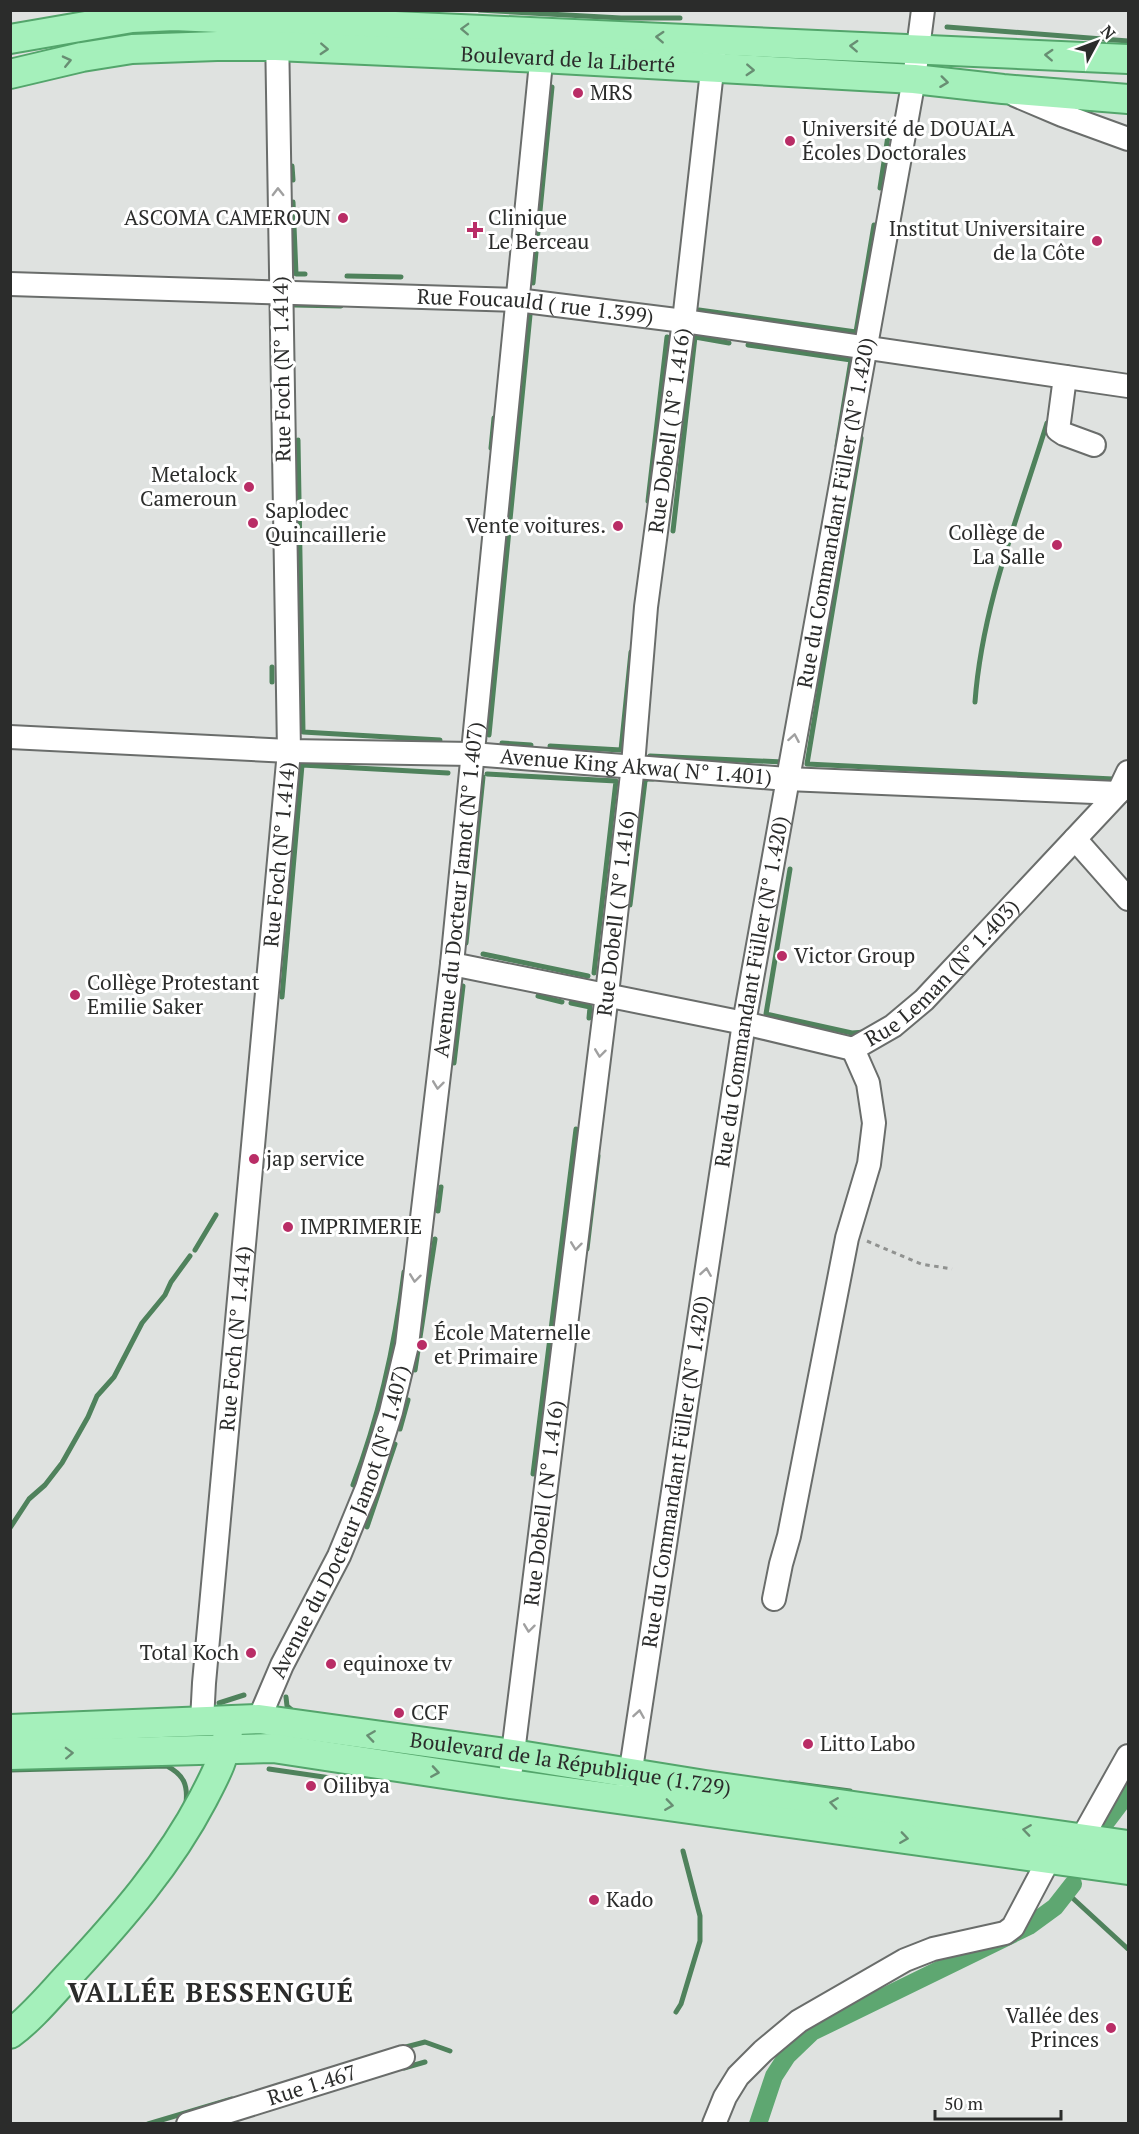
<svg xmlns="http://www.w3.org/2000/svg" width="1139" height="2134" font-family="'PT Serif',serif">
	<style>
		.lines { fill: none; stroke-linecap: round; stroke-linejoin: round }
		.stream { stroke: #4f825c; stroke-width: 5 }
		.canal { stroke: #5ea771; stroke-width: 18 }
		.minor-casing { stroke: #6a6d6b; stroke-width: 26 }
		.major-casing { stroke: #53a56b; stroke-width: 32 }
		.path { stroke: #909290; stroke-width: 3; stroke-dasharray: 4.5 4.5; stroke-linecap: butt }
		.minor { stroke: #fff; stroke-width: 22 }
		.major { stroke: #a5f0bb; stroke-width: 28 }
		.oneway { stroke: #688e73 }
		.oneway2 { stroke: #a0a0a0 }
		.poi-dot { fill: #b92d66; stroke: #fff; stroke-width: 2 }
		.labels { text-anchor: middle; stroke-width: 6; stroke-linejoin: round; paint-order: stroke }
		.street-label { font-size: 21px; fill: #2b2c2b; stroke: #fff }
		.poi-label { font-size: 21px; fill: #2b2c2b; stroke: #fff; text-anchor: start }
		.district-label { font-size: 27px; font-weight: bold; letter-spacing: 1.5px; fill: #2b2c2b; stroke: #fff }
	</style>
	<rect width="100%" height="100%" fill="#dfe2e0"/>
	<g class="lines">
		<g class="stream">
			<polyline points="479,10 621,18 680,18"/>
			<polyline points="947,27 1128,41"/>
			<polyline points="292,166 293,180"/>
			<polyline points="880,188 890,123"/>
			<polyline points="293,202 296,274 305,274"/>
			<polyline points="347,276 401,277"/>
			<polyline points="533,283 552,87"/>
			<polyline points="295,305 341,306"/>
			<polyline points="699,310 856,332 874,225"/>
			<polyline points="748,345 851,360 837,446"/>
			<polyline points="861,438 807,764 1113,779"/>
			<polyline points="298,440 303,732 440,740"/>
			<polyline points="491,448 494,418"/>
			<polyline points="648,501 667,337"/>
			<polyline points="673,531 695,337 729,343"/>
			<polyline points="272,667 272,682"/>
			<path d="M975,702c7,-96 44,-188 72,-279"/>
			<polyline points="489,735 530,315"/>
			<polyline points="502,743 531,745"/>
			<polyline points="550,746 621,750 631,652"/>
			<polyline points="650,756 783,762 784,760"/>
			<polyline points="487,774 616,781 594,973"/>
			<polyline points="790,869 766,1014 852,1033 865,1032"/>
			<polyline points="630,905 645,781 647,779 653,779"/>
			<polyline points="466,943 483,777"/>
			<polyline points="483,954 588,976"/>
			<polyline points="538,996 562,1002"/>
			<polyline points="282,997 302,765 448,773"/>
			<polyline points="571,1003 590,1007 589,1018"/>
			<polyline points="454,1063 463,986"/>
			<polyline points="438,1211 441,1187"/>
			<polyline points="587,1249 598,1156"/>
			<polyline points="195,1250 216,1215"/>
			<polyline points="415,1370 435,1239"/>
			<polyline points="400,1429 408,1400"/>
			<polyline points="533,1474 576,1129"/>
			<path d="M353,1485c26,-68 42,-141 51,-213"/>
			<polyline points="367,1527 395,1444"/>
			<polyline points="10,1528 29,1499 45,1485 62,1463 88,1417 97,1396 114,1377 142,1323 165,1295 171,1282 190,1256"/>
			<polyline points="286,1697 287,1706 294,1712"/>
			<polyline points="219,1703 244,1695"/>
			<polyline points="269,1769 358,1782"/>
			<path d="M10,1770l157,-4c17,9 21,19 19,37"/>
			<polyline points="790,1783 850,1791"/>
			<polyline points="1066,1892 1128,1949"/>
			<polyline points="676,2012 681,2004 700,1941 700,1916 683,1851"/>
			<polyline points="402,2048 425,2042 450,2051"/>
			<polyline points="404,2068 425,2062"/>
			<polyline points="148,2124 232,2099"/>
		</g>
		<g class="canal">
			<polyline points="1106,1822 1128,1793"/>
			<polyline points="758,2124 774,2076 787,2056 812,2032 1029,1926 1055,1907 1073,1884"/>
		</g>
		<g class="minor-casing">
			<g id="minor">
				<polyline points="1015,95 1062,115 1128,139"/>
				<path id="s1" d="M10,284l507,16 167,21 444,65"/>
				<polyline points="1065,377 1058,430 1064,434 1094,445"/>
				<path id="s2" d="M10,737l279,14 183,3 315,25 331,14"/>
				<polyline points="1075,839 1128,899"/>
				<path id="s3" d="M452,964l292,59 109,26 40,-23 31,-26 194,-207 10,-21"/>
				<polyline points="774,1599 781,1564 789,1536 847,1238 869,1164 874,1123 868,1083 853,1049"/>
				<path id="s4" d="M259,1719l23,-54 57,-109 28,-68 24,-76 16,-67 45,-381 91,-922"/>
				<path id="s5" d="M202,1721l2,-38 85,-932 -12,-719"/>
				<path id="s6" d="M511,1769l96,-775 26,-229 13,-158 38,-286 30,-268"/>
				<path id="s7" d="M628,1789l116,-766 170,-944 9,-69"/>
				<polyline points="1082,1838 1128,1756"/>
				<path id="s8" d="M188,2124l215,-67"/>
				<polyline points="714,2124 725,2097 738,2076 763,2051 799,2021 905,1960 933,1949 1005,1933 1013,1927 1049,1859"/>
			</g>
		</g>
		<g class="major-casing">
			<g id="major">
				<polyline points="10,39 132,18 174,16 1128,59"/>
				<path id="s9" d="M10,74l72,-17 50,-8 85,-3h59l265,12 373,21 89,10 125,10"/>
				<path id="s10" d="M10,1729l249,-10 254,35 192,31 423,60"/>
				<polyline points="10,1755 273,1748 510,1784 1128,1870"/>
				<path d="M10,2034c23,-17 42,-41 61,-61 50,-54 98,-109 132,-174 12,-23 23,-43 25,-68"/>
			</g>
		</g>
		<polyline class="path" points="867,1241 921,1264 952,1269"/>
		<use href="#minor" class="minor"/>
		<use href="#major" class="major"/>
	</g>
	<defs><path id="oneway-chevron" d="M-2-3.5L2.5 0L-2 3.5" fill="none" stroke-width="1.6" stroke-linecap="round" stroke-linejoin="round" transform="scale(1.5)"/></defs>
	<g class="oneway">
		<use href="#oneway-chevron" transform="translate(465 29) rotate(-178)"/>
		<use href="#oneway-chevron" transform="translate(660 37) rotate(-177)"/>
		<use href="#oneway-chevron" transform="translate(854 46) rotate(-177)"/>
		<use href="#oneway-chevron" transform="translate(324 49) rotate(3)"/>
		<use href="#oneway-chevron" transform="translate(1049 55) rotate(-177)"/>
		<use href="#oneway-chevron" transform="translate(67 61) rotate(-13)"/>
		<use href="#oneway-chevron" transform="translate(750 70) rotate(3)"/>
		<use href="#oneway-chevron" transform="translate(944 82) rotate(7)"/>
		<use href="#oneway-chevron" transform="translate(371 1736) rotate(-172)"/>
		<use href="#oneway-chevron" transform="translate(69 1753) rotate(-2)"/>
		<use href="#oneway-chevron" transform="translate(435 1772) rotate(9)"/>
		<use href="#oneway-chevron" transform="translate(834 1803) rotate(-172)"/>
		<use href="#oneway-chevron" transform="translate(669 1805) rotate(8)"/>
		<use href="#oneway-chevron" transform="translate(1027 1830) rotate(-172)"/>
		<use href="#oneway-chevron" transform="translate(904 1838) rotate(8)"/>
	</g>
	<g class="oneway2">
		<use href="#oneway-chevron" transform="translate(278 192) rotate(-91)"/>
		<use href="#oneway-chevron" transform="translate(794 738) rotate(-80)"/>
		<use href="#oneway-chevron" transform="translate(600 1053) rotate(97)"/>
		<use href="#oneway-chevron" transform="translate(438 1085) rotate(97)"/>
		<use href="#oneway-chevron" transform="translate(576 1246) rotate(97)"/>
		<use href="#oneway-chevron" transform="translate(706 1272) rotate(-81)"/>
		<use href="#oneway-chevron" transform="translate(415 1278) rotate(97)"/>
		<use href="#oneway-chevron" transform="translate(529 1628) rotate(97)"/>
		<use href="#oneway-chevron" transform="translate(639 1714) rotate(-81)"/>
	</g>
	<g class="poi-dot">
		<circle cx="578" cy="93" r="6"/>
		<circle cx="790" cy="141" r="6"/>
		<circle cx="343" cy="218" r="6"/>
		<path d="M472 221h6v6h6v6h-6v6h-6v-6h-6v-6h6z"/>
		<circle cx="1097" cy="241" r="6"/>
		<circle cx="249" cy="487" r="6"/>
		<circle cx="253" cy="523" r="6"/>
		<circle cx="618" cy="526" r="6"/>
		<circle cx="1057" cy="545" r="6"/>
		<circle cx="782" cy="956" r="6"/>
		<circle cx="75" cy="995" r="6"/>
		<circle cx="254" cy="1159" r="6"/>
		<circle cx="288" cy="1227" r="6"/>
		<circle cx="422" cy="1345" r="6"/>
		<circle cx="251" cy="1653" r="6"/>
		<circle cx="331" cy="1664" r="6"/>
		<circle cx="399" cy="1713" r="6"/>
		<circle cx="808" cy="1744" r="6"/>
		<circle cx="311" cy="1786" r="6"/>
		<circle cx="594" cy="1900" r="6"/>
		<circle cx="1111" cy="2028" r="6"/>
	</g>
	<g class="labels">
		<g class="street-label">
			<text dy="7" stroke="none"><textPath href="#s9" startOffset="561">Boulevard de la Liberté</textPath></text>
			<text dy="7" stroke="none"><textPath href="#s1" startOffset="526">Rue Foucauld ( rue 1.399)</textPath></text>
			<text transform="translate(282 369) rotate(-91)" y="7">Rue Foch (N° 1.414)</text>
			<text dy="7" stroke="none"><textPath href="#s6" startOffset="1348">Rue Dobell ( N° 1.416)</textPath></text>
			<text dy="7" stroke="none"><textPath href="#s7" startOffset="1293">Rue du Commandant Füller (N° 1.420)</textPath></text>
			<text dy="7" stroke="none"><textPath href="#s2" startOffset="627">Avenue King Akwa( N° 1.401)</textPath></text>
			<text dy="7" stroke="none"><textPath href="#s5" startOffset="870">Rue Foch (N° 1.414)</textPath></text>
			<text dy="7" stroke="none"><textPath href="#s4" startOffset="862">Avenue du Docteur Jamot (N° 1.407)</textPath></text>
			<text dy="7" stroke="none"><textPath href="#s6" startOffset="862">Rue Dobell ( N° 1.416)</textPath></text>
			<text dy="7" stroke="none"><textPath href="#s3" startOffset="528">Rue Leman (N° 1.403)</textPath></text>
			<text dy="7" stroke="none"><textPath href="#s7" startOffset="807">Rue du Commandant Füller (N° 1.420)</textPath></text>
			<text dy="7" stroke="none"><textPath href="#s5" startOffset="384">Rue Foch (N° 1.414)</textPath></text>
			<text dy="7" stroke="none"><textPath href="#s7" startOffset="321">Rue du Commandant Füller (N° 1.420)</textPath></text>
			<text dy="7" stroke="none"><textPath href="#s6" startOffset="268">Rue Dobell ( N° 1.416)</textPath></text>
			<text dy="7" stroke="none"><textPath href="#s4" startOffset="214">Avenue du Docteur Jamot (N° 1.407)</textPath></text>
			<text dy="7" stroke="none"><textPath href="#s10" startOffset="564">Boulevard de la République (1.729)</textPath></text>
			<text dy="7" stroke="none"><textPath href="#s8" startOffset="130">Rue 1.467</textPath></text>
		</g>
		<g class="poi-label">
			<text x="590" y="100">MRS</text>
			<text x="802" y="136">Université de DOUALA<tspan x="802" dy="24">Écoles Doctorales</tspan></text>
			<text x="331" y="225" text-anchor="end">ASCOMA CAMEROUN</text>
			<text x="488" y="225">Clinique<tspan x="488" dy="24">Le Berceau</tspan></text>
			<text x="1085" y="236" text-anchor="end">Institut Universitaire<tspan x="1085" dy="24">de la Côte</tspan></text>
			<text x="237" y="482" text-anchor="end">Metalock<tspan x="237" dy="24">Cameroun</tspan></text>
			<text x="265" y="518">Saplodec<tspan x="265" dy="24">Quincaillerie</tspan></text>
			<text x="606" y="533" text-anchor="end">Vente voitures.</text>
			<text x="1045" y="540" text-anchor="end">Collège de<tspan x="1045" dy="24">La Salle</tspan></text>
			<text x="794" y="963">Victor Group</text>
			<text x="87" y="990">Collège Protestant<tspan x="87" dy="24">Emilie Saker</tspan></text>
			<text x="266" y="1166">jap service</text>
			<text x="300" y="1234">IMPRIMERIE</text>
			<text x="434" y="1340">École Maternelle<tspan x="434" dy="24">et Primaire</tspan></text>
			<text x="239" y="1660" text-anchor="end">Total Koch</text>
			<text x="343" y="1671">equinoxe tv</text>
			<text x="411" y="1720">CCF</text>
			<text x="820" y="1751">Litto Labo</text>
			<text x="323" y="1793">Oilibya</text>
			<text x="606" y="1907">Kado</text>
			<text x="1099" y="2023" text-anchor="end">Vallée des<tspan x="1099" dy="24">Princes</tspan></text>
		</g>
		<g class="district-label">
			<text x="211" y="2002">VALLÉE BESSENGUÉ</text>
		</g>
	</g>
	<rect width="1139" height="2134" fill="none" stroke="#2b2c2b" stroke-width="24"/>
	<g transform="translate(1097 42) rotate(49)" stroke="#ffffff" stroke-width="4.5" paint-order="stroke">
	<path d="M0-4.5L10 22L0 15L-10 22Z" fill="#2b2c2b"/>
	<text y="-9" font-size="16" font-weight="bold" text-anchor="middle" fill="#2b2c2b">N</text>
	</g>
	<path d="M935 2110v9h126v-9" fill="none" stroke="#2b2c2b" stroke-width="3"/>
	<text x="944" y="2110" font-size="18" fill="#2b2c2b" stroke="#ffffff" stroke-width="4.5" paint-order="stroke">50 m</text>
</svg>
